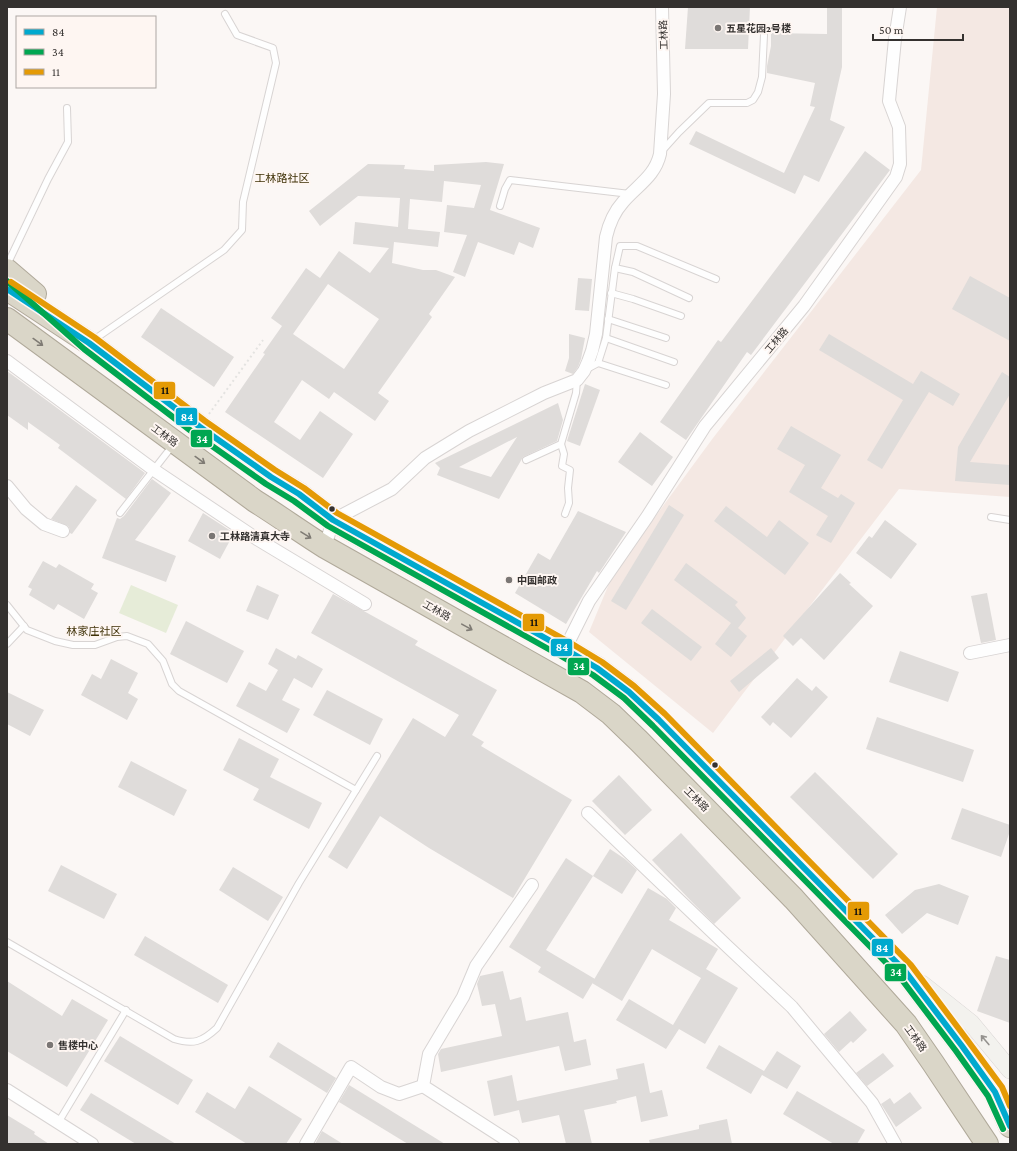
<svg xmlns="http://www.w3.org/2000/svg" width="1017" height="1151" font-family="'Crimson Pro','Noto Sans SC',serif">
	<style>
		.built { fill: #f4e8e3 }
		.green { fill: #e6ecd8 }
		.building { fill: #dfdcda; fill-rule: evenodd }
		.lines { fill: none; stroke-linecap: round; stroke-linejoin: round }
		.lane-casing { stroke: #d8d4d3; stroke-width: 8 }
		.street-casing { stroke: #d8d4d3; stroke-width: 14 }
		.secondary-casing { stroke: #d8d4d3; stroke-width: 18 }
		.highway-casing { stroke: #b0a99a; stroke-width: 24 }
		.path { stroke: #e4e3e1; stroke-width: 2; stroke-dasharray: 2 3; stroke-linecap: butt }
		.lane { stroke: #fefefe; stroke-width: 6 }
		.street { stroke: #fefefe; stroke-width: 12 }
		.secondary { stroke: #f3f2ee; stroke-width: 17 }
		.highway { stroke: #dad6c8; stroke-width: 22 }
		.bus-1-casing { stroke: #fef6f2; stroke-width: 9 }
		.bus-2-casing { stroke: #fef6f2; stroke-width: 9 }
		.bus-3-casing { stroke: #fef6f2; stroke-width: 9 }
		.bus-1 { stroke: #00a9ce; stroke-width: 6 }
		.bus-2 { stroke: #00a651; stroke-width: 6 }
		.bus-3 { stroke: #e49a05; stroke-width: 6 }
		.oneway { stroke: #7f7b74 }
		.oneway2 { stroke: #94928e }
		.poi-dot { fill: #7a7674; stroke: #fef6f2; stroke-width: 1.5 }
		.bus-dot { fill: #34312f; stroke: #fef6f2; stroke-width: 1.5 }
		.labels { text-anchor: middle; stroke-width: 4; stroke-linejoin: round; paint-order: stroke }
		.poi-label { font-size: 10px; font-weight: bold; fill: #34312f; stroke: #fef6f2; text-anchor: start }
		.street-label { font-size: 10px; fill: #34312f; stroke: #fef6f2 }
		.neighbourhood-label { font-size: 11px; fill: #3e3106; stroke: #fef6f2 }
		.line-badge { stroke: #fef6f2; stroke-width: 1.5 }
		.badge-label { font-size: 11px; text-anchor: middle; font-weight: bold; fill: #fff }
		.pale-badge-label { font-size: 11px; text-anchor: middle; font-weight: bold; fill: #111 }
	</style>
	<rect width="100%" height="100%" fill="#fbf7f5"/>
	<polygon class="built" points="937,7 1010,7 1010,497 899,489 713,733 589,632 613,574 713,438 921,170"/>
	<polygon class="green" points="131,585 178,605 166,633 119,613"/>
	<g class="building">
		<polygon points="688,7 750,7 748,49 685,49"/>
		<polygon points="827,7 842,7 842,67 830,120 845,127 819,182 804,175 795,194 689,144 696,131 784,173 815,107 810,106 815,83 767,73 767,66 771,46 771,33 827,34"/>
		<polygon points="865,151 890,170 751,355 747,352 686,440 660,422 718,340 721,342"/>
		<path d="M486,162l18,2 -14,46 50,18 -7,20 -14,-6 -5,13 -36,-13 -13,35 -12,-5 14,-37 -23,-3 3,-27 27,3 7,-23 -37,-4 -2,21 -32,-3 -2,30 32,3 -2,15 -44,-5 -2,21 31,7h13l19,7 -26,37 3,3 -54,76 11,8 -14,20 -41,-29 -5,7 -27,-19 -28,42 26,18 20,-29 33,23 -30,44 -98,-66 40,-58 -2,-1 19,-27 -11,-8 35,-50 14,10 19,-27 31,22 19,-25 -36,-4 2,-22 43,5 2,-29 -42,-2 -38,30 -11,-15 59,-47 37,1 -1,4 30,2v-6zM328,284l51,35 -35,50 -51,-35z"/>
		<polygon points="970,276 1010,298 1010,341 952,309"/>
		<polygon points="578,278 592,279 589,311 575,310"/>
		<polygon points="161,308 234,357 214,387 141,337"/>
		<polygon points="569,334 585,338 581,359 578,367 573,374 565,371 569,358"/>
		<polygon points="829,334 913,384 921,371 960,394 953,406 929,392 882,469 867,460 903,400 819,350"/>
		<polygon points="7,371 145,473 126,499 58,448 60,445 28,422 28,430 7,415"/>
		<polygon points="1002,372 1010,377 1010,394 970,462 1010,465 1010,485 955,481 958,447"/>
		<polygon points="585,384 600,390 580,446 567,441"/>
		<path d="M558,403l5,17 -6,21 -34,16 -24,42 -62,-24 3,-7 -5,-5zM517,437l-26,40 -32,-10z"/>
		<polygon points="791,426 841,455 821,488 838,498 841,494 855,503 831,543 816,535 828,516 789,492 805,465 777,449"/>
		<polygon points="640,432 673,457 652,486 618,462"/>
		<polygon points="152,479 171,493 135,540 176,556 166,582 102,558 117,518 120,519 124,516"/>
		<polygon points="76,485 97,500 72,534 70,533 70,529 68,526 51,519"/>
		<polygon points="669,505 684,515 626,610 611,601"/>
		<polygon points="726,506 767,537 779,520 809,543 785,575 714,521"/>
		<polygon points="578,511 626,532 599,573 597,571 566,624 515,593 538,553 550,560"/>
		<polygon points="203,513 234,533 220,559 188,541"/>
		<polygon points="885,520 917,544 891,579 856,553 869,536 872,538"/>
		<polygon points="43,561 56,568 59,564 94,584 91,589 98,593 84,619 58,604 54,610 29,595 32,589 28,587"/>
		<polygon points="686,563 738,602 735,605 746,618 738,628 747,636 731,657 715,644 731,623 674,580"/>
		<polygon points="840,573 851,583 849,584 873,606 824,660 801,638 793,646 783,636"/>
		<polygon points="257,585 279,595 268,620 246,611"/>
		<polygon points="987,593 996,640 981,643 971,596"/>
		<polygon points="333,594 418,641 415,645 497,690 472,735 484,742 481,746 572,800 513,898 429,848 380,816 347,869 328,857 413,718 445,737 459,715 311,633"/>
		<polygon points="652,609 702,647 691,661 641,623"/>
		<polygon points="186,621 244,651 227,683 170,654"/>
		<polygon points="276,648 296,659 298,655 323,669 312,688 294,678 282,700 300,709 287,733 236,706 249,682 266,691 278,670 268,664"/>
		<polygon points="771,648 779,658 739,692 730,681"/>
		<polygon points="900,651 959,672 948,702 889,682"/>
		<polygon points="111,659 138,673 128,693 138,699 127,720 81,695 92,674 101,679"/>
		<polygon points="797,678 812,691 816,686 828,697 791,738 773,722 770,726 761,717"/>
		<polygon points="327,690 383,719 370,745 313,715"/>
		<polygon points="7,692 44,710 30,736 7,724"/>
		<polygon points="877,717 974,750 963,782 866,749"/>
		<polygon points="239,738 279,759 270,777 322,803 309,829 253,800 259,789 223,770"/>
		<polygon points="131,761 187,790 174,816 118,787"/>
		<polygon points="815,772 898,854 873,879 790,797"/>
		<polygon points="619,775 652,810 625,835 592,801"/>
		<polygon points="962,808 1010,825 1010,831 1001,857 951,839"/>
		<polygon points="681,833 741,898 714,924 693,903 652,860"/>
		<polygon points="610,849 625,859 637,870 622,894 593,876"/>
		<polygon points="566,858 593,876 546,950 595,979 583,999 538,972 541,967 509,947"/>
		<polygon points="61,865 117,894 104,919 48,891"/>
		<polygon points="233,867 283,897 268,921 219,890"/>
		<polygon points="939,884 969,896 958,925 927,913 902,934 885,915 915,890"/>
		<polygon points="648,888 667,899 676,908 669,920 718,949 706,969 738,988 705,1044 679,1029 666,1049 616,1020 629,999 673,1025 701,978 652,949 622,1001 592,983"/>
		<polygon points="145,936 228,985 218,1003 134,955"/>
		<polygon points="996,956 1010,960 1010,1023 977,1011"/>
		<polygon points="503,971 510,1000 521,997 526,1021 568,1012 574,1042 586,1039 591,1065 565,1071 559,1046 441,1072 438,1054 441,1049 502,1036 495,1004 482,1006 477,984 480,976"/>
		<polygon points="7,981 62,1016 72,999 108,1020 67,1087 7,1051"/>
		<polygon points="850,1011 867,1030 853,1043 851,1041 839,1052 824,1034"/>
		<polygon points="120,1036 193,1080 178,1105 104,1061"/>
		<polygon points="278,1042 336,1078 327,1093 269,1057"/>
		<polygon points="719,1045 764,1071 777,1051 801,1066 787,1089 762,1075 751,1094 706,1068"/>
		<polygon points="883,1053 894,1066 867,1086 856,1073"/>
		<polygon points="644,1063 650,1093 662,1090 668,1116 641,1122 636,1096 616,1101 617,1103 584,1110 592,1144 566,1144 559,1115 522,1123 519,1110 494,1116 487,1081 512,1075 517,1101 618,1079 616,1069"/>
		<polygon points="349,1085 445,1144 408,1144 339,1102"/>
		<polygon points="249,1086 302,1119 286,1144 247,1144 195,1112 207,1092 235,1109"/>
		<polygon points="797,1091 865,1130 857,1144 834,1144 783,1114"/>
		<polygon points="910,1092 922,1108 896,1127 881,1104 890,1098 894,1104"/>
		<polygon points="91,1093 176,1144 136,1144 80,1110"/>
		<polygon points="7,1115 35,1132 34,1134 49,1144 7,1144"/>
		<polygon points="727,1119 732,1144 650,1144 649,1140 699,1129 699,1125"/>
		<polygon points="322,1131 343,1144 315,1144"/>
	</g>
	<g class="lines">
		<g class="lane-casing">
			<g id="lane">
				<polyline points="661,152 679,132 709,103 747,103 753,100 758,92 762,77 764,35"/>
				<polyline points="500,206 505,189 510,180 630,194"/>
				<polyline points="7,265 48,179 68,142 67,108"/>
				<polyline points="615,268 633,272 689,298"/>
				<polyline points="611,293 633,299 681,316"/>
				<polyline points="608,319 666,338"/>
				<polyline points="606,338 674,362"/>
				<polyline points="92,341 224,250 242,230 243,202 276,63 273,48 237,35 225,14"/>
				<polyline points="598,363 666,385"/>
				<polyline points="587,369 598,363 606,338 615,268 620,246 637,246 716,279"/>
				<polyline points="561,444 564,454 562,466 570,470 568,488 569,503 565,514"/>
				<polyline points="526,460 561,444 576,393 577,380"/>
				<polyline points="120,513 173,445"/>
				<polyline points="991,517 1010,520"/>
				<polyline points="7,605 27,630 55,641 73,645 95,645 117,637 127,636 148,644 163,661 172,684 179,691 356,790"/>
				<polyline points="7,644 24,626"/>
				<path d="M7,942l167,97c19,6 28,3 43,-11l82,-145 78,-127"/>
				<polyline points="58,1123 126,1010"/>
			</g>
		</g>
		<g class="street-casing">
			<g id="street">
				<polyline points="7,361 154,470 257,539 365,604"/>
				<polyline points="7,486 26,509 44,524 63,531"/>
				<path d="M325,547l8,-27 59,-31 33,-31 44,-27 75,-38 33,-13 7,-9 4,-9 4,-11 4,-17 10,-97c3,-13 8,-25 17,-35 15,-17 32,-26 37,-48l4,-60 -2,-87"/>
				<polyline points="565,649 589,601 647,517 705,426 804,306 896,177 900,164 899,127 889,101 895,39 900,7"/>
				<polyline points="970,653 1010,645"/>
				<polyline points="588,813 728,947 792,1007 872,1103 895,1144"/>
				<polyline points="7,1090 92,1144"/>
				<polyline points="306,1144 351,1067 381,1087 399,1094 423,1086"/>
				<polyline points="513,1144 423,1086 429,1054 463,997 476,966 532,885"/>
			</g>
		</g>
		<g class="secondary-casing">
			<polyline id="secondary" points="922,984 971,1023 1010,1070"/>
		</g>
		<g class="highway-casing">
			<g id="highway">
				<polyline points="7,270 35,294"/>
				<polyline points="7,289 89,343 200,427 271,477 299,494 333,520 565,649 597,668 629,692 659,720 905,971 962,1046 995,1092 1010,1126"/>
				<path d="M7,319l248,182c24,15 46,31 70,46l257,145 29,22 28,27 155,158 112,125 27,39 54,81"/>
			</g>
		</g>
		<polyline class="path" points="209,414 263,340"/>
		<use href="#lane" class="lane"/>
		<use href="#street" class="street"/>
		<use href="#secondary" class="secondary"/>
		<use href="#highway" class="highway"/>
		<g class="bus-1-casing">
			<polyline id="bus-1" points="7,289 89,343 200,427 271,477 299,494 333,520 565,649 597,668 629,692 659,720 905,971 962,1046 995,1092 1010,1126"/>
		</g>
		<g class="bus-2-casing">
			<polyline id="bus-2" points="7,281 84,349 195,434 266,484 294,501 328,526 561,656 593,675 624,698 653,726 899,976 956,1051 988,1096 1003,1129"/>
		</g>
		<g class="bus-3-casing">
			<polyline id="bus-3" points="11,282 94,337 205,421 275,470 304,488 337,513 569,642 602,662 634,686 665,714 911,965 968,1041 1002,1087 1010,1106"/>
		</g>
		<use href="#bus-1" class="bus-1"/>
		<use href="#bus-2" class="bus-2"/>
		<use href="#bus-3" class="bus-3"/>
	</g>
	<defs><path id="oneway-shaft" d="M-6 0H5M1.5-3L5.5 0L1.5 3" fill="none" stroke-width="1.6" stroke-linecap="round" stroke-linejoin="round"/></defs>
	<g class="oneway">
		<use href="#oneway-shaft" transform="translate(38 342) rotate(36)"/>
		<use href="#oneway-shaft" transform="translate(200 460) rotate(36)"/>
		<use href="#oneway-shaft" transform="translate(306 535) rotate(32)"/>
		<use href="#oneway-shaft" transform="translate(467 627) rotate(29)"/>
	</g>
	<use class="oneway2" href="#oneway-shaft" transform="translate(985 1040) rotate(-130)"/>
	<g class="poi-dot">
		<circle cx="718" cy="28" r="4"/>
		<circle cx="212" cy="536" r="4"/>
		<circle cx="509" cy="580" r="4"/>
		<circle cx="50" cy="1045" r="4"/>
	</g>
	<g class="bus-dot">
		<circle cx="332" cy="509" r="3.5"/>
		<circle cx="715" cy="765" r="3.5"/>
	</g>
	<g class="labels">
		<g class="poi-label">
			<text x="726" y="32">五星花园2号楼</text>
			<text x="220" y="540">工林路清真大寺</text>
			<text x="517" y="584">中国邮政</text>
			<text x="58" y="1049">售楼中心</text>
		</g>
		<g class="street-label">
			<text transform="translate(663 35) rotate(-92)" y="4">工林路</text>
			<text transform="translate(776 340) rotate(-50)" y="4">工林路</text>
			<text transform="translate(165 435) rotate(36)" y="4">工林路</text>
			<text transform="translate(437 610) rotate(29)" y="4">工林路</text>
			<text transform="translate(697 799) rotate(45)" y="4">工林路</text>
			<text transform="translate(916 1038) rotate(54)" y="4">工林路</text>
		</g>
		<g class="neighbourhood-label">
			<text x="282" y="182">工林路社区</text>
			<text x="94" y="635">林家庄社区</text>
		</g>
	</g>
	<g class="line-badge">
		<rect x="153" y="381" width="23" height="19" rx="4" fill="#e49a05"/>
		<rect x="175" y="407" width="23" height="19" rx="4" fill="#00a9ce"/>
		<rect x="190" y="429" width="23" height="19" rx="4" fill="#00a651"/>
		<rect x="522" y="613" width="23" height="19" rx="4" fill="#e49a05"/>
		<rect x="550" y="638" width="23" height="19" rx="4" fill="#00a9ce"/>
		<rect x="567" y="657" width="23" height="19" rx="4" fill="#00a651"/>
		<rect x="847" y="901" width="23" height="20" rx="4" fill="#e49a05"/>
		<rect x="871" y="938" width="23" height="19" rx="4" fill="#00a9ce"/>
		<rect x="884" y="963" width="23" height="19" rx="4" fill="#00a651"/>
	</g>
	<g class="badge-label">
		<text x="187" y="421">84</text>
		<text x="202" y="443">34</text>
		<text x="562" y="651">84</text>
		<text x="579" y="670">34</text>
		<text x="882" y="952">84</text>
		<text x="896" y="976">34</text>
	</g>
	<g class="pale-badge-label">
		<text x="165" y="394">11</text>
		<text x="534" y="626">11</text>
		<text x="858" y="915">11</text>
	</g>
	<rect width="1017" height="1151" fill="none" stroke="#34312f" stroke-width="16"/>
	<rect x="16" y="16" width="140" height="72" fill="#fef6f2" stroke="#ada7a4"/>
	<rect x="24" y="29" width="20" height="6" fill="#00a9ce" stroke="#ada7a4"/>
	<text x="52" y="36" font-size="12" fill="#34312f">84</text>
	<rect x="24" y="49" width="20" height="6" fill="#00a651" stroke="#ada7a4"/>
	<text x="52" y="56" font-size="12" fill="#34312f">34</text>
	<rect x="24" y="69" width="20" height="6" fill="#e49a05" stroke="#ada7a4"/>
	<text x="52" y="76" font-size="12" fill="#34312f">11</text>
	<path d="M873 34v6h90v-6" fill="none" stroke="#34312f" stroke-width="2"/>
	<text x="879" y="34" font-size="12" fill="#34312f" stroke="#fef6f2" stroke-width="3" paint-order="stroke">50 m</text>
</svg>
